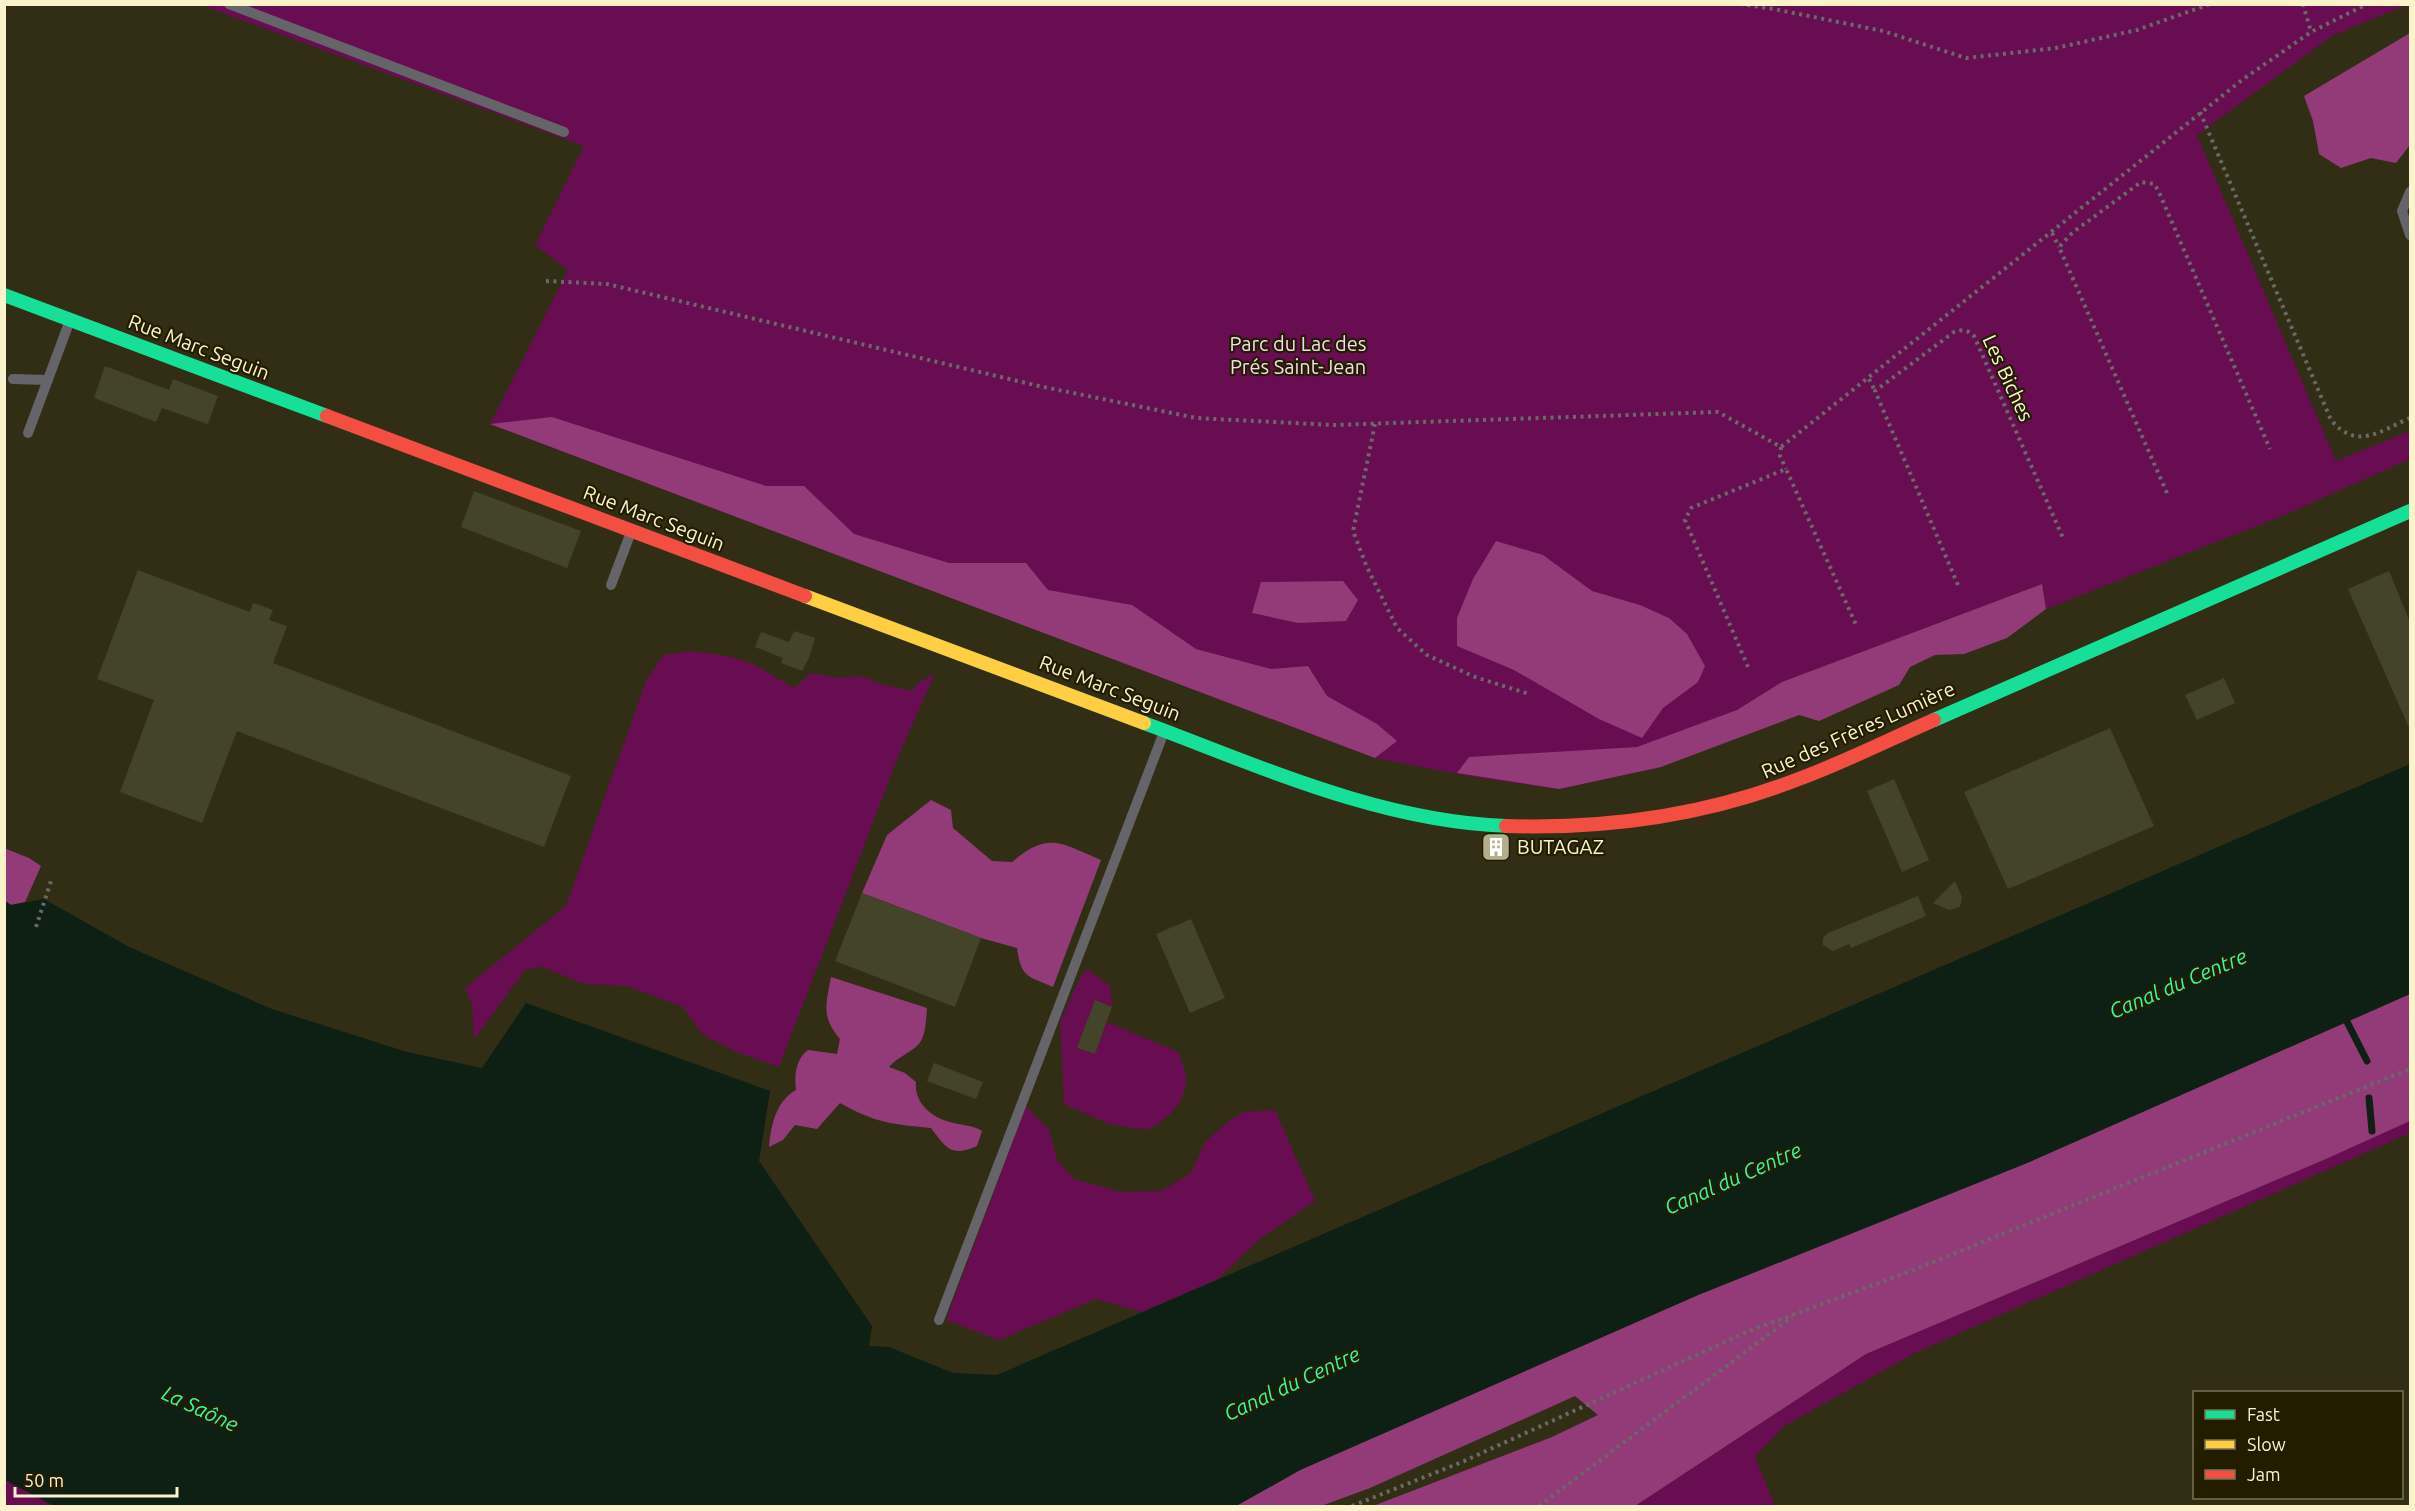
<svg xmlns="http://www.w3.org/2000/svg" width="2415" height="1511" font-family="Ubuntu,sans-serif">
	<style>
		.green { fill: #680d52 }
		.forest { fill: #923b78 }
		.water { fill: #0e1f14 }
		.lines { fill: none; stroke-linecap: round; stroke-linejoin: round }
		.stream { stroke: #0e1f14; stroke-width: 7 }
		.building { fill: #44442a }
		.path { stroke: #696a67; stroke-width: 4; stroke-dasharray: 3 4.5; stroke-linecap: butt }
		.lane { stroke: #646469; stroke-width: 10 }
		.fast { stroke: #16e098; stroke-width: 14 }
		.slow { stroke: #ffcf43; stroke-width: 14 }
		.jam { stroke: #f24e42; stroke-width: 14 }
		.labels { text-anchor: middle; stroke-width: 4.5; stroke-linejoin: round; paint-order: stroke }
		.park-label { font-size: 20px; fill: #f5daec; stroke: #231d00 }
		.street-label { font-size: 20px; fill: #faf3cc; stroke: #231d00 }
		.poi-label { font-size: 20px; fill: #faf3cc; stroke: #231d00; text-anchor: start }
		.water-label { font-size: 21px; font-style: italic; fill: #36f8a6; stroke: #231d00 }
	</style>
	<rect width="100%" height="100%" fill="#312e15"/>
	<g class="green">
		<polygon points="201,5 2406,5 2332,36 2197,135 2336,461 2410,431 2410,459 2287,514 2046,609 2041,584 1782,682 1737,710 1661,767 1559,789 1485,779 1375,758 490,424 568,270 535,245 584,146"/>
		<polygon points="692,651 728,656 753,664 794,688 811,673 839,678 862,676 880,684 912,691 919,682 935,674 900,752 779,1067 739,1053 703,1035 683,1007 627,986 585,984 542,967 526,969 474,1039 472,1004 465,988 566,906 646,681 663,655"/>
		<path d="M1087,969l23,17 2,21 -17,-6 -18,47 18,6 12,-32 71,30c3,8 9,20 8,28 -1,25 -19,39 -38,50l-39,-6 -45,-20 -4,-82 20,-44z"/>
		<polygon points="1026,1106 1049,1130 1057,1160 1074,1179 1120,1192 1161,1191 1190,1174 1206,1141 1230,1120 1244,1112 1275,1110 1315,1201 1257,1241 1218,1279 1142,1312 1096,1299 999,1340 946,1320"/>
		<polygon points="2410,1121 2410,1133 1915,1353 1784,1426 1755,1457 1775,1506 1635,1506 1866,1354 2326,1159"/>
		<polygon points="5,1480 54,1506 5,1506"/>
	</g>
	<g class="forest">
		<polygon points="2410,33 2410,145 2396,163 2371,158 2341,168 2319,154 2313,121 2304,96"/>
		<polygon points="552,417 766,486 804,486 854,534 949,563 1026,563 1048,590 1132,605 1196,649 1271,669 1308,666 1327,696 1377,724 1397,741 1375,758 490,424"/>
		<polygon points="1496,541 1543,555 1592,591 1640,605 1669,618 1687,634 1705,666 1698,682 1663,708 1642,738 1599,719 1514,670 1457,646 1457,618 1473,579"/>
		<polygon points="1343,581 1358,600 1346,621 1298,623 1252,613 1261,582"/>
		<polygon points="2042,584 2046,609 2007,638 1964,654 1935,655 1910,667 1899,685 1819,721 1799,715 1661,767 1559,789 1457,773 1469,757 1637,747 1737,710 1782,682"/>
		<path d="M931,800l20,10 2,18 39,33 20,1c37,-31 48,-19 89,-2l-48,127c-26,-11 -32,-10 -36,-39l-36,-10 -119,-45 25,-58z"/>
		<polygon points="4,848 29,858 41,866 25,902 11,905 5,901"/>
		<path d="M831,977l96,31c-1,12 -1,30 -10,38 -9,8 -18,10 -28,21l16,6 11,9c-2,21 15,35 34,40 12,4 21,2 32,9l-5,15c-26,11 -30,3 -46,-18 -40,-4 -55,-5 -91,-25l-23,26 -22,-4 -12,15 -14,7c2,-22 7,-46 27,-57 -2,-15 0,-31 12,-40l29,4 3,-15c-19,-22 -14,-35 -9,-62z"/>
		<polygon points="2410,994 2410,1121 2326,1159 1866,1354 1635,1506 1373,1506 1552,1437 1598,1415 1575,1396 1370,1488 1321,1506 1236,1506 1300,1470 1698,1295 2027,1163"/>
	</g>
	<polygon class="water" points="2410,764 2410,994 2027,1163 1698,1295 1300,1470 1236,1506 54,1506 5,1480 5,901 11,905 44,899 129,947 272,1009 407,1052 482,1068 526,1003 770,1091 759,1161 872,1326 869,1346 889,1347 953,1373 997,1375"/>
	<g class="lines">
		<g class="stream">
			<polyline points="2344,1016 2367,1061"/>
			<polyline points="2369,1098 2372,1131"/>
		</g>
	</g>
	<g class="building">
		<polygon points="105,366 169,390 173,379 218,396 208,424 162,408 156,422 94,398"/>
		<polygon points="474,491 581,531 567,568 461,527"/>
		<polygon points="138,570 250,612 253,603 273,610 269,620 287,626 273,663 571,776 544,847 237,731 202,823 120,792 154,700 97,679"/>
		<polygon points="2389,571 2410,622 2410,730 2348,589"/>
		<polygon points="794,631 815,638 809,658 802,671 781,663 783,658 755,647 761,632 789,642"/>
		<polygon points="2224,678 2235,703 2197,720 2185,695"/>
		<polygon points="2110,728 2154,826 2008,889 1964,792"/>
		<polygon points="1894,779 1929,860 1902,872 1867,791"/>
		<polygon points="1955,881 1962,897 1961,904 1959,907 1949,910 1933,903"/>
		<polygon points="862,893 981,938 955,1007 835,961"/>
		<polygon points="1918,896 1926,916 1851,948 1849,944 1833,951 1823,945 1823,938 1828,933"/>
		<polygon points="1191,919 1225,998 1190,1013 1156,934"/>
		<polygon points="1095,1000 1112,1007 1095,1054 1077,1048"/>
		<polygon points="934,1063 983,1082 976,1099 927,1081"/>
	</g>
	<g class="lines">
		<g class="path">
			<polyline points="1740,4 1774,9 1883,31 1966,58 2056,48 2137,30 2210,4"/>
			<polyline points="2303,4 2311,32"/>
			<path d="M2200,112l131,308c26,31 49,11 79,-2"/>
			<polyline points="2052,233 2059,247"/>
			<polyline points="546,281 607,284 1039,386 1196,418 1333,425 1718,412 1781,447 2242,80 2311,32 2367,4"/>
			<polyline points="1869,379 1875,391"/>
			<polyline points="1375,424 1353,531 1366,565 1397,628 1427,655 1475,677 1529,694"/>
			<polyline points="1781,447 1780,456 1786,469"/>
			<polyline points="2167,493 2059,247 2072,233 2141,182 2154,184 2158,190 2270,449"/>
			<path d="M1958,585l-83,-194 79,-59c9,-3 14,-2 20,4l89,202"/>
			<polyline points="1748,667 1685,520 1691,508 1786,469 1857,627"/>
			<polyline points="36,927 52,878"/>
			<polyline points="1352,1506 1462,1462 1749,1331 1911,1271 2410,1069"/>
			<polyline points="1539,1506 1792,1317"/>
		</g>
		<g class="lane">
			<polyline points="229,4 564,132"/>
			<polyline points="2410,192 2402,211 2410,235"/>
			<polyline points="13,379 48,380"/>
			<polyline points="28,433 69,323"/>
			<polyline points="611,585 631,532"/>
			<polyline points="939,1320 1164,732"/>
		</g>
		<g class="fast">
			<polyline points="4,295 327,416"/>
			<polyline points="1934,720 2410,511"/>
			<path d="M1144,723c118,44 235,98 362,103"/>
		</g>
		<polyline class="slow" points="805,596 1144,723"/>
		<g class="jam">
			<polyline points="327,416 805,596"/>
			<path d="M1506,826c99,3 197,-10 290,-46 47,-17 92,-40 138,-60"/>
		</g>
	</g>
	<defs>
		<g id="building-square" transform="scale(1.5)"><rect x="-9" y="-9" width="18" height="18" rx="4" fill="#b4ae8c" stroke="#231d00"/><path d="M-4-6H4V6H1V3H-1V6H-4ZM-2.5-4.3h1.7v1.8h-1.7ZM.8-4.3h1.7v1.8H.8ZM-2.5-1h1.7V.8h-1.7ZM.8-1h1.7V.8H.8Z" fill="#fff"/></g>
	</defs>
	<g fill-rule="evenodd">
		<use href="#building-square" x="1496" y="847"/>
	</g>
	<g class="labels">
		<g class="park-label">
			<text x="1298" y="351">Parc du Lac des<tspan x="1298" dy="23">Prés Saint-Jean</tspan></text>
		</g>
		<g class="street-label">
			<text transform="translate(199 347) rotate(21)" y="7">Rue Marc Seguin</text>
			<text transform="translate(2008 378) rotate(65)" y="7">Les Biches</text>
			<text transform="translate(654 518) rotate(21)" y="7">Rue Marc Seguin</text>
			<text transform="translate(1110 688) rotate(21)" y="7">Rue Marc Seguin</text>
			<text transform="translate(1858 730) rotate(-24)" y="7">Rue des Frères Lumière</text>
		</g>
		<g class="poi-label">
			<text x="1517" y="854">BUTAGAZ</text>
		</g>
		<g class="water-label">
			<text transform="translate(2178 984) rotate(-23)" y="7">Canal du Centre</text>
			<text transform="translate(1733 1179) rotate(-24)" y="7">Canal du Centre</text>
			<text transform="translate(1292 1384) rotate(-25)" y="7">Canal du Centre</text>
			<text transform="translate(200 1409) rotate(25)" y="7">La Saône</text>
		</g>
	</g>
	<rect width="2415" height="1511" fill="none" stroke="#faf3cc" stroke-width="12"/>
	<rect x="2193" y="1391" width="210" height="108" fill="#231d00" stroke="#797352" stroke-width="1.5"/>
	<rect x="2205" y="1410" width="30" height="9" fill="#16e098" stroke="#797352" stroke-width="1.5"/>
	<text x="2247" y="1421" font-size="18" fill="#faf3cc">Fast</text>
	<rect x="2205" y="1440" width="30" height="9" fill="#ffcf43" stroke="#797352" stroke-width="1.5"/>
	<text x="2247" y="1451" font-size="18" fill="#faf3cc">Slow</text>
	<rect x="2205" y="1470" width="30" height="9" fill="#f24e42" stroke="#797352" stroke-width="1.5"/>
	<text x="2247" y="1481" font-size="18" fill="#faf3cc">Jam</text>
	<path d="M15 1487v9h162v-9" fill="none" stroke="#faf3cc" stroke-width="3"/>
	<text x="24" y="1487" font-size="18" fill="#faf3cc" stroke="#231d00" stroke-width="4.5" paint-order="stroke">50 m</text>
</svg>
